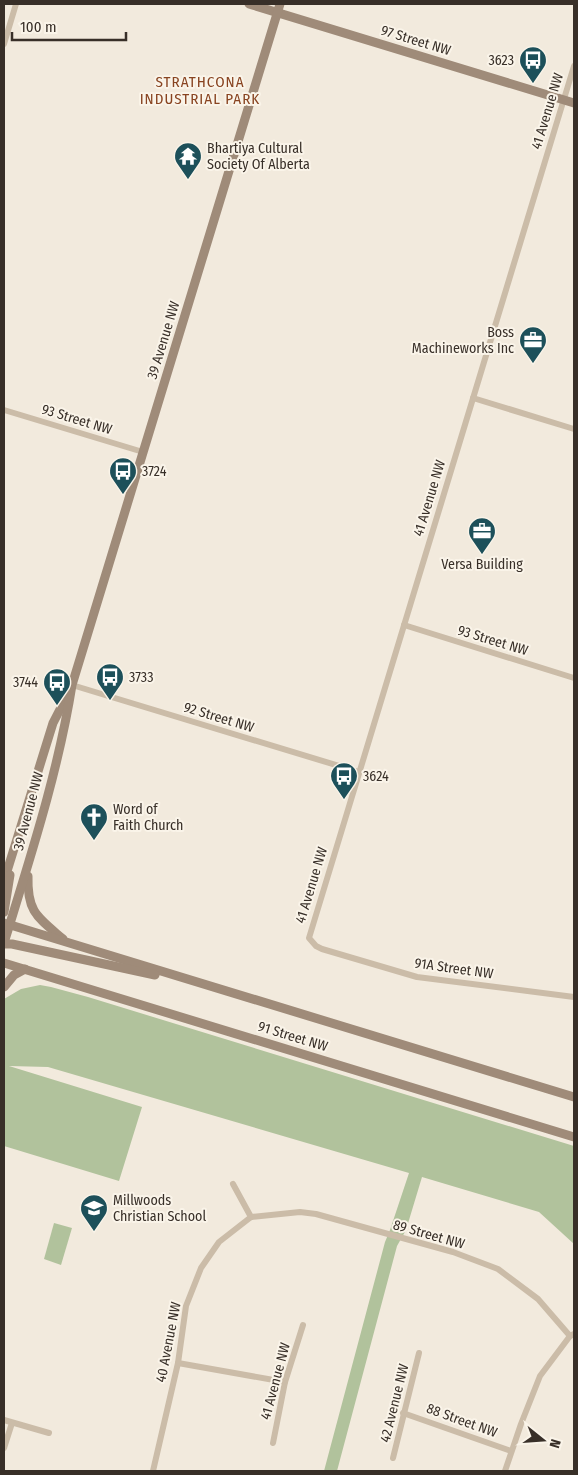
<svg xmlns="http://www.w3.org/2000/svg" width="578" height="1475" font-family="'Fira Sans Condensed',sans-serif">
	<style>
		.green { fill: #b1c29c }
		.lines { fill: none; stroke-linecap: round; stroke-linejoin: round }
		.street { stroke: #cbbca8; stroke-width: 6 }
		.secondary { stroke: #9f8b79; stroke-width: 9 }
		.labels { text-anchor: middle; stroke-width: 4; stroke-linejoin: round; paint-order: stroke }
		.street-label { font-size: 14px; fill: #382f28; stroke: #faf4e9 }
		.poi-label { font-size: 14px; fill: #382f28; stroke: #faf4e9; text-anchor: start }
		.neighbourhood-label { font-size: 15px; letter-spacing: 1px; fill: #884320; stroke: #faf4e9 }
	</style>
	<rect width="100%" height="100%" fill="#f2eadd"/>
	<g class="green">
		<polygon points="40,985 51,987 88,997 574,1146 574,1244 539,1212 422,1177 406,1230 397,1246 337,1471 324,1471 385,1242 390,1230 409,1173 48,1067 9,1066 142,1107 119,1181 4,1146 4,999 21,989"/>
		<polygon points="54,1223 72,1228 61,1265 44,1259"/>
	</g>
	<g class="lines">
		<g class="street">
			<polyline points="4,44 16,4"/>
			<polyline points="574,66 309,938 316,946 322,949 417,977 574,997"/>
			<polyline points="473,398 574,429"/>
			<polyline points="4,410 143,452"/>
			<polyline points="404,625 574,678"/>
			<polyline points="72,685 359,772"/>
			<polyline points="233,1184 251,1217"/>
			<polyline points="251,1217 300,1212 316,1214 453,1252 498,1269 538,1299 570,1336"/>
			<polyline points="178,1363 285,1382"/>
			<polyline points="403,1413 511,1451"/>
			<polyline points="4,1420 49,1433"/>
			<polyline points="273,1443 285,1382 303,1325"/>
			<polyline points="4,1448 12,1423"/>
			<polyline points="393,1458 419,1353"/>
			<polyline points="153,1471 178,1363 186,1306 201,1268 219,1242 251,1217"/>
			<polyline points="505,1471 521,1424 540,1376 570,1336 574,1334"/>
		</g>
		<g class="secondary">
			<polyline points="249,4 574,103"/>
			<path d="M28,876c-1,36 9,41 35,63"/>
			<polyline points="4,881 53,723 69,692"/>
			<polyline points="4,912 10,875"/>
			<polyline points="4,923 574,1097"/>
			<path d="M4,943c26,-85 54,-170 68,-258l208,-681"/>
			<polyline points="4,944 12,944 155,975"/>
			<polyline points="4,963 574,1137"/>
			<polyline points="4,987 14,975 25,969"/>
		</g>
	</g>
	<defs>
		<g id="bus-pin" transform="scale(1.4375)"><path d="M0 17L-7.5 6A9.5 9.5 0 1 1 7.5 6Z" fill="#1d505a" stroke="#faf4e9"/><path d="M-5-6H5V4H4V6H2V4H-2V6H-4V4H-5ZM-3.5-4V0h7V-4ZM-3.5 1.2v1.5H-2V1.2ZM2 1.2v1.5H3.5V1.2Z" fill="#fff"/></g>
		<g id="temple-pin" transform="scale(1.4375)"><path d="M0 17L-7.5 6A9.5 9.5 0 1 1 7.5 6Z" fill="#1d505a" stroke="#faf4e9"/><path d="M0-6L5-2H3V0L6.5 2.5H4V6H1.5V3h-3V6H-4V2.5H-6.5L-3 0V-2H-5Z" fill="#fff"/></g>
		<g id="office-pin" transform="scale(1.4375)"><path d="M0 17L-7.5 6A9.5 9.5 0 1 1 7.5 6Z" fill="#1d505a" stroke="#faf4e9"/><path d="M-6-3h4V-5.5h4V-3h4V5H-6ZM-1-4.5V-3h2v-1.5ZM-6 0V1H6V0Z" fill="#fff"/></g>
		<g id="church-pin" transform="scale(1.4375)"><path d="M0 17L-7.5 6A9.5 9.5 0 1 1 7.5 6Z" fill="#1d505a" stroke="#faf4e9"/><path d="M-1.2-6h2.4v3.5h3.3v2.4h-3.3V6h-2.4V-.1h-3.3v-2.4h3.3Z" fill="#fff"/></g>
		<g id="school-pin" transform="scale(1.4375)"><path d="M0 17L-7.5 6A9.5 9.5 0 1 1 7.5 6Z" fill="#1d505a" stroke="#faf4e9"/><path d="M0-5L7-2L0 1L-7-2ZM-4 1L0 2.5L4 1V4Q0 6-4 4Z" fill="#fff"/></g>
	</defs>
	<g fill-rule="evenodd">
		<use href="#bus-pin" x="533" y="60"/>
		<use href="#temple-pin" x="188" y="156"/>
		<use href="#office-pin" x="533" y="340"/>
		<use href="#bus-pin" x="123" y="471"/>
		<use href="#office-pin" x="482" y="531"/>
		<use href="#bus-pin" x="110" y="677"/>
		<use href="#bus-pin" x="57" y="682"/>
		<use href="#bus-pin" x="344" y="776"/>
		<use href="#church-pin" x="94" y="817"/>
		<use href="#school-pin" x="94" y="1208"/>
	</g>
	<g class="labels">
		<g class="street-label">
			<text transform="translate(416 40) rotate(17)" y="5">97 Street NW</text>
			<text transform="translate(547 111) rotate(-73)" y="5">41 Avenue NW</text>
			<text transform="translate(163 340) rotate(-73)" y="5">39 Avenue NW</text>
			<text transform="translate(77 419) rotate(17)" y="5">93 Street NW</text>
			<text transform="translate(429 498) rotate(-73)" y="5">41 Avenue NW</text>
			<text transform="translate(493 640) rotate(17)" y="5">93 Street NW</text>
			<text transform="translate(219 717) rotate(17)" y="5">92 Street NW</text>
			<text transform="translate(28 811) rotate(-75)" y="5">39 Avenue NW</text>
			<text transform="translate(311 885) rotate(-73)" y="5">41 Avenue NW</text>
			<text transform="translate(454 968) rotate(8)" y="5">91A Street NW</text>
			<text transform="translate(293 1036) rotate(17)" y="5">91 Street NW</text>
			<text transform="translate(429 1234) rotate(16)" y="5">89 Street NW</text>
			<text transform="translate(168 1342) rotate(-79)" y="5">40 Avenue NW</text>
			<text transform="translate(275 1381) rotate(-75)" y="5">41 Avenue NW</text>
			<text transform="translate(394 1403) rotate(-76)" y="5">42 Avenue NW</text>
			<text transform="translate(462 1420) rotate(20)" y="5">88 Street NW</text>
		</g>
		<g class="poi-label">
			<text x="514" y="65" text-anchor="end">3623</text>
			<text x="207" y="153">Bhartiya Cultural<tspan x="207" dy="16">Society Of Alberta</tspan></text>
			<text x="514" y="337" text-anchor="end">Boss<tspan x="514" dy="16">Machineworks Inc</tspan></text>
			<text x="142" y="476">3724</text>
			<text x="482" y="569" text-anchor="middle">Versa Building</text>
			<text x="129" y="682">3733</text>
			<text x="38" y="687" text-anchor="end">3744</text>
			<text x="363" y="781">3624</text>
			<text x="113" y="814">Word of<tspan x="113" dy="16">Faith Church</tspan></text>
			<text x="113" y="1205">Millwoods<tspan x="113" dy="16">Christian School</tspan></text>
		</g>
		<g class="neighbourhood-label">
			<text x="200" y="87">STRATHCONA<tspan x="200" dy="17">INDUSTRIAL PARK</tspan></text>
		</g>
	</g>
	<rect width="578" height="1475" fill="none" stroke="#382f28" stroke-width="10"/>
	<g transform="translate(543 1440) rotate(107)" stroke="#faf4e9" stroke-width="4" paint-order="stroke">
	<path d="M0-4L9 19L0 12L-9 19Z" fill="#382f28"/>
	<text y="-8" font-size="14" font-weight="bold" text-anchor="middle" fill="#382f28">N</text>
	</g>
	<path d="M12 32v8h114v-8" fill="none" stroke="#382f28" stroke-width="2.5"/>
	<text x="20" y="32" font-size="15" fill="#382f28" stroke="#faf4e9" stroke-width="4" paint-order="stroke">100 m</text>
</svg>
